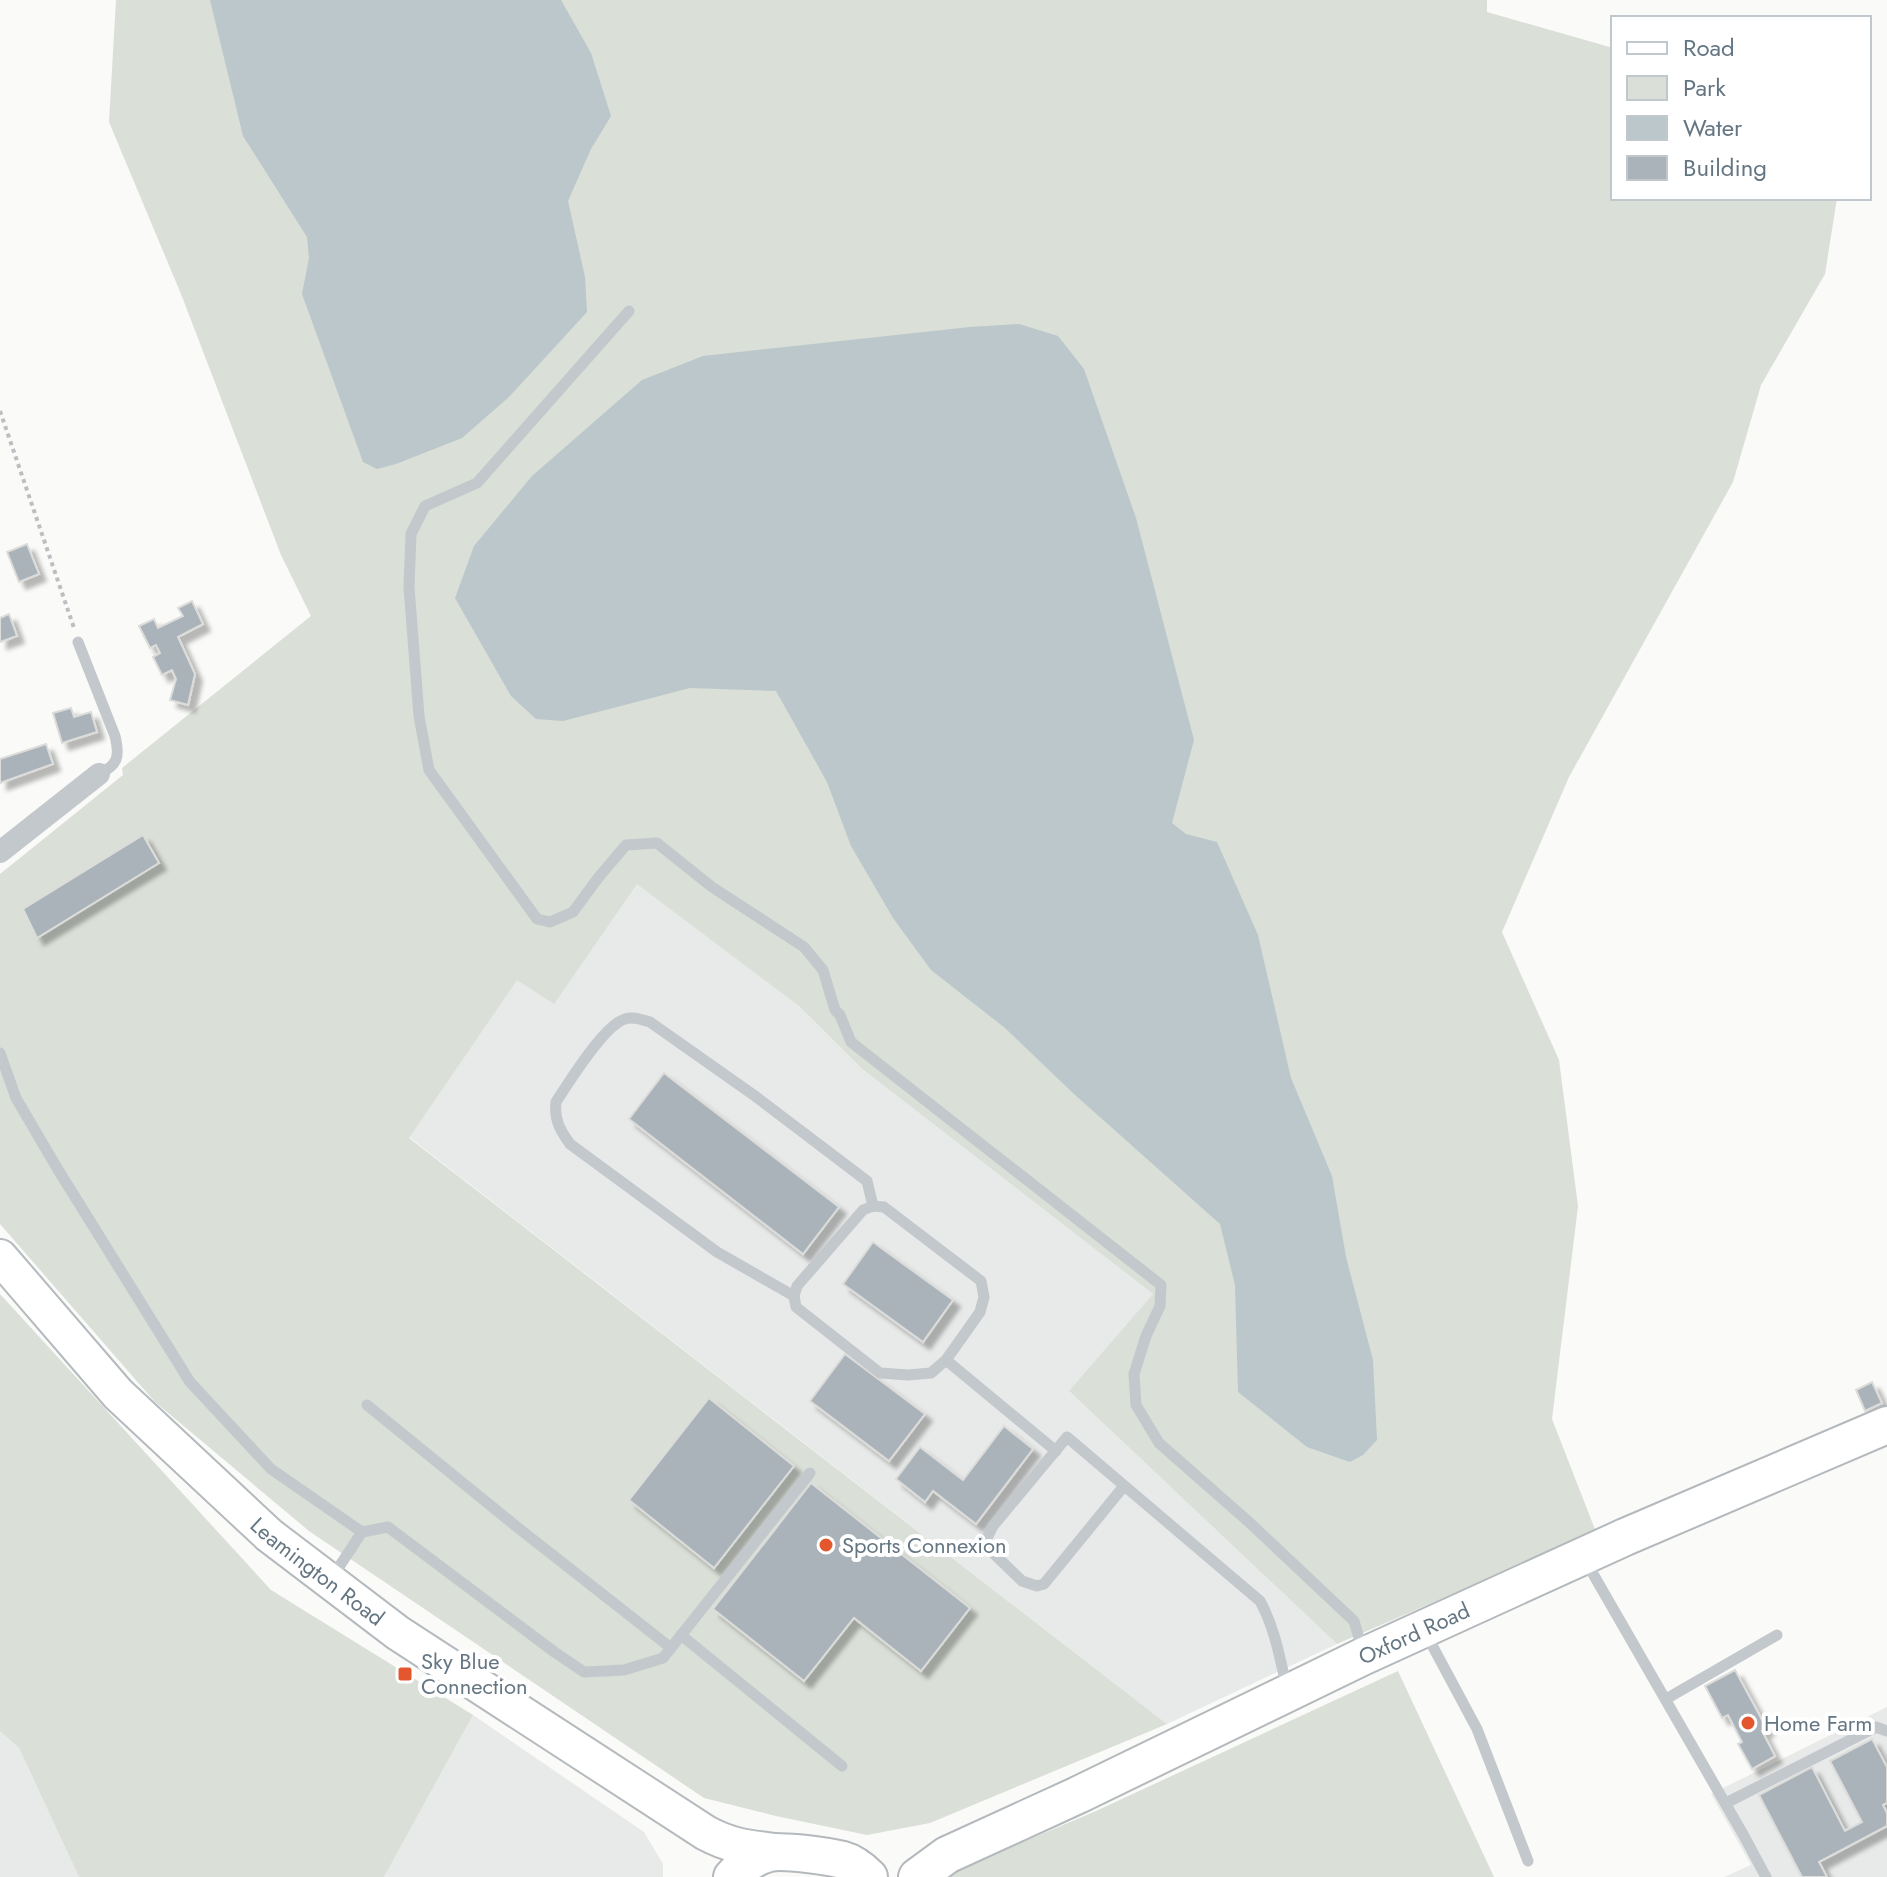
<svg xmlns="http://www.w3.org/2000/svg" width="1887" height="1877" font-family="Jost,sans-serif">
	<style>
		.built { fill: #e8e9e9 }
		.green { fill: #dadfd7 }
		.water { fill: #bbc7cb }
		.building { fill: #aab3b9; stroke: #dcdcda; stroke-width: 2; filter: url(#shadow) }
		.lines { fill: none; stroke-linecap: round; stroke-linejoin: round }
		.primary-casing { stroke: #b5babe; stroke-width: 38 }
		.trunk-casing { stroke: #b4b9bd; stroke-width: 40 }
		.path { stroke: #bbbfc2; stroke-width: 4; stroke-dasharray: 4 4; stroke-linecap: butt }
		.service { stroke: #c3c8cc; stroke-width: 11 }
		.minor { stroke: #c3c8cc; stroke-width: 22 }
		.primary { stroke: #fff; stroke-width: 34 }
		.trunk { stroke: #fff; stroke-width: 36 }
		.poi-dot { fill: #e4572e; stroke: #fff; stroke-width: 3 }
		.labels { text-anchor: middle; stroke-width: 8; stroke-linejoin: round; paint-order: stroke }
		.poi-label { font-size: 22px; fill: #657683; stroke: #fff; text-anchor: start }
		.street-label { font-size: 22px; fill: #657683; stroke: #fff }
	</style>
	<defs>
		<filter id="shadow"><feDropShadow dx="7" dy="7" stdDeviation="2" flood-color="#0004"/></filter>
	</defs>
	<rect width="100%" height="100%" fill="#fafaf8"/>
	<g class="built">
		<polygon points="637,883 799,1006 861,1068 1153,1294 1070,1392 1337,1644 1167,1724 409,1137 517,979 554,1003"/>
		<polygon points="1887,1707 1887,1877 1724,1877 1751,1865 1711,1794"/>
		<polygon points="473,1715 644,1832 663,1864 663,1877 384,1877"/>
		<polygon points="0,1731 19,1748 79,1877 0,1877"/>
	</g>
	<g class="green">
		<polygon points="116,0 1487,0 1487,12 1613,48 1613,198 1837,198 1825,274 1761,385 1733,482 1569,777 1502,932 1559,1060 1578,1206 1552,1419 1596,1532 1337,1644 1069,1391 1153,1294 861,1068 799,1006 637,884 554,1004 517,980 409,1138 1167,1724 930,1823 867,1835 776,1816 704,1798 309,1531 155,1402 0,1224 0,874 123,775 122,768 311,616 281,555 181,294 109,122"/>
		<polygon points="0,1294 271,1590 473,1715 384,1877 79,1877 19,1748 0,1731"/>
		<polygon points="1398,1671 1494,1877 947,1877 948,1874 1096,1811"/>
	</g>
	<g class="water">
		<polygon points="210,0 561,0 591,53 611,116 591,149 568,201 585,277 587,312 509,397 462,438 396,464 377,469 363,462 302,294 309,258 307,237 243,136"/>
		<polygon points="1019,324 1058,336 1084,369 1136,518 1194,740 1172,823 1186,834 1217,842 1258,935 1291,1078 1332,1176 1346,1257 1373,1360 1377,1440 1363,1455 1350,1462 1307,1447 1238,1392 1235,1285 1220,1224 1074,1094 1005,1028 931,970 893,918 851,846 827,782 776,691 690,688 563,721 536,719 511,696 455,598 474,546 532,476 642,380 703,356 970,327"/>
	</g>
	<g class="building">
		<polygon points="27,544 39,574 19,582 7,552"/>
		<polygon points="192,601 203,624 178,637 195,674 188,705 170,700 176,679 172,670 162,675 153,657 160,653 156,645 150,648 139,626 154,619 158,628 183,616 178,608"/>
		<polygon points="9,614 17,636 0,642 0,618"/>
		<polygon points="71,708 74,717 91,712 97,732 62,743 53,713"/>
		<polygon points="46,744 53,764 0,783 0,759"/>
		<polygon points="143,835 159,863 37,938 23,909"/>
		<polygon points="664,1073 839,1207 803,1254 629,1119"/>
		<polygon points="873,1242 953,1300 923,1342 843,1284"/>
		<polygon points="845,1354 925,1414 889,1461 810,1401"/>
		<polygon points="1872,1382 1882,1403 1865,1411 1856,1390"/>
		<polygon points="709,1398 794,1466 714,1568 629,1500"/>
		<polygon points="1004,1426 1033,1449 976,1524 933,1491 925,1502 896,1479 920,1447 963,1480"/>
		<polygon points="811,1483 970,1608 921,1671 854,1618 804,1681 713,1609"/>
		<polygon points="1735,1670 1767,1729 1762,1731 1775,1756 1752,1769 1738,1744 1742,1742 1728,1715 1722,1718 1705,1686"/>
		<polygon points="1872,1739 1887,1767 1887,1803 1883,1805 1887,1813 1887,1826 1819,1862 1827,1877 1802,1877 1759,1795 1812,1767 1845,1831 1862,1822 1830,1761"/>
	</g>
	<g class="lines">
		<g class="primary-casing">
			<g id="primary">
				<path id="s1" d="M0,1257l118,137 151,141 129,98 308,200c28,15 47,15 77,19"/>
			</g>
		</g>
		<g class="trunk-casing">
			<g id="trunk">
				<path d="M732,1877c10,-11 22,-20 37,-24 16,-3 58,3 74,7 11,3 19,10 26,17"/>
				<path id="s2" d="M917,1877l30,-22 131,-60 286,-139 261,-119 262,-112"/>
			</g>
		</g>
		<polyline class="path" points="0,411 74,628"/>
		<g class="service">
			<polyline points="629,311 477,483 425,506 411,534 409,587 419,716 429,770 537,919 550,922 573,912 598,878 626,845 657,843 712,887 804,947 823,970 835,1010 840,1015 851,1042 1161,1285 1160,1306 1146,1336 1134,1374 1136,1405 1159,1443 1250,1523 1354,1621 1363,1652"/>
			<path d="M78,642l37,94c5,21 3,29 -16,38"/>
			<polyline points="0,1053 16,1098 57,1168 190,1382 271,1469 362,1532"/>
			<path d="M794,1296l-77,-44 -147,-108c-10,-14 -16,-24 -14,-42 13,-20 48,-77 69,-83 8,-3 17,1 25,3l105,74 112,85 6,25"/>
			<polyline points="946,1360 931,1373 908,1375 880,1373 796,1307 794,1296 797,1286 863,1210 873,1206 884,1207 981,1281 984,1297 980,1312 946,1360 1056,1451"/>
			<polyline points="367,1405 517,1527 671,1648"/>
			<path d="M1124,1486l-80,98 -7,2 -15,-5 -35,-34 -1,-7 7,-14 74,-89 193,164c15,27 20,58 27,88"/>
			<polyline points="1585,1560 1744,1836 1766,1877"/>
			<polyline points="331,1579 362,1532 388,1527 553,1651 584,1672 624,1670 663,1658 810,1473"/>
			<polyline points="1425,1632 1477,1729 1528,1861"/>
			<polyline points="681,1635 842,1766"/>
			<polyline points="1666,1699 1777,1635"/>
			<polyline points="1726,1803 1876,1727 1887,1731"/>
		</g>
		<polyline class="minor" points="0,852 99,774"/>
		<use href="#primary" class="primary"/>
		<use href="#trunk" class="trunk"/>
	</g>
	<g class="poi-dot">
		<circle cx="826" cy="1545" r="8"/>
		<rect x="397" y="1666" width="16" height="16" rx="4"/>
		<circle cx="1748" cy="1723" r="8"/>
	</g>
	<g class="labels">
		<g class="poi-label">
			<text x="842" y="1553">Sports Connexion</text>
			<text x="421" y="1669">Sky Blue<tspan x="421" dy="25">Connection</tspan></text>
			<text x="1764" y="1731">Home Farm</text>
		</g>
		<g class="street-label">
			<text dy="8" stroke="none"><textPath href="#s1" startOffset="448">Leamington Road</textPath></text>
			<text dy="8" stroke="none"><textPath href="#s2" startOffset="554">Oxford Road</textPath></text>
		</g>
	</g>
	<rect x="1611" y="16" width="260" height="184" fill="#ffffff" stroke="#c1c8cd" stroke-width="2"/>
	<rect x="1627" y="42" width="40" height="12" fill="#ffffff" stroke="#c1c8cd" stroke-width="2"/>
	<text x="1683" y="56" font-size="24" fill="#657683">Road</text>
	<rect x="1627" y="76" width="40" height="24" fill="#dadfd7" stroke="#c1c8cd" stroke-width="2"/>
	<text x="1683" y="96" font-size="24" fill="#657683">Park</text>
	<rect x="1627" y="116" width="40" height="24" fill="#bbc7cb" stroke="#c1c8cd" stroke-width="2"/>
	<text x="1683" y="136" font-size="24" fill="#657683">Water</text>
	<rect x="1627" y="156" width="40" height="24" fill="#aab3b9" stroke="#c1c8cd" stroke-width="2"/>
	<text x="1683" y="176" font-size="24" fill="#657683">Building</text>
</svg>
